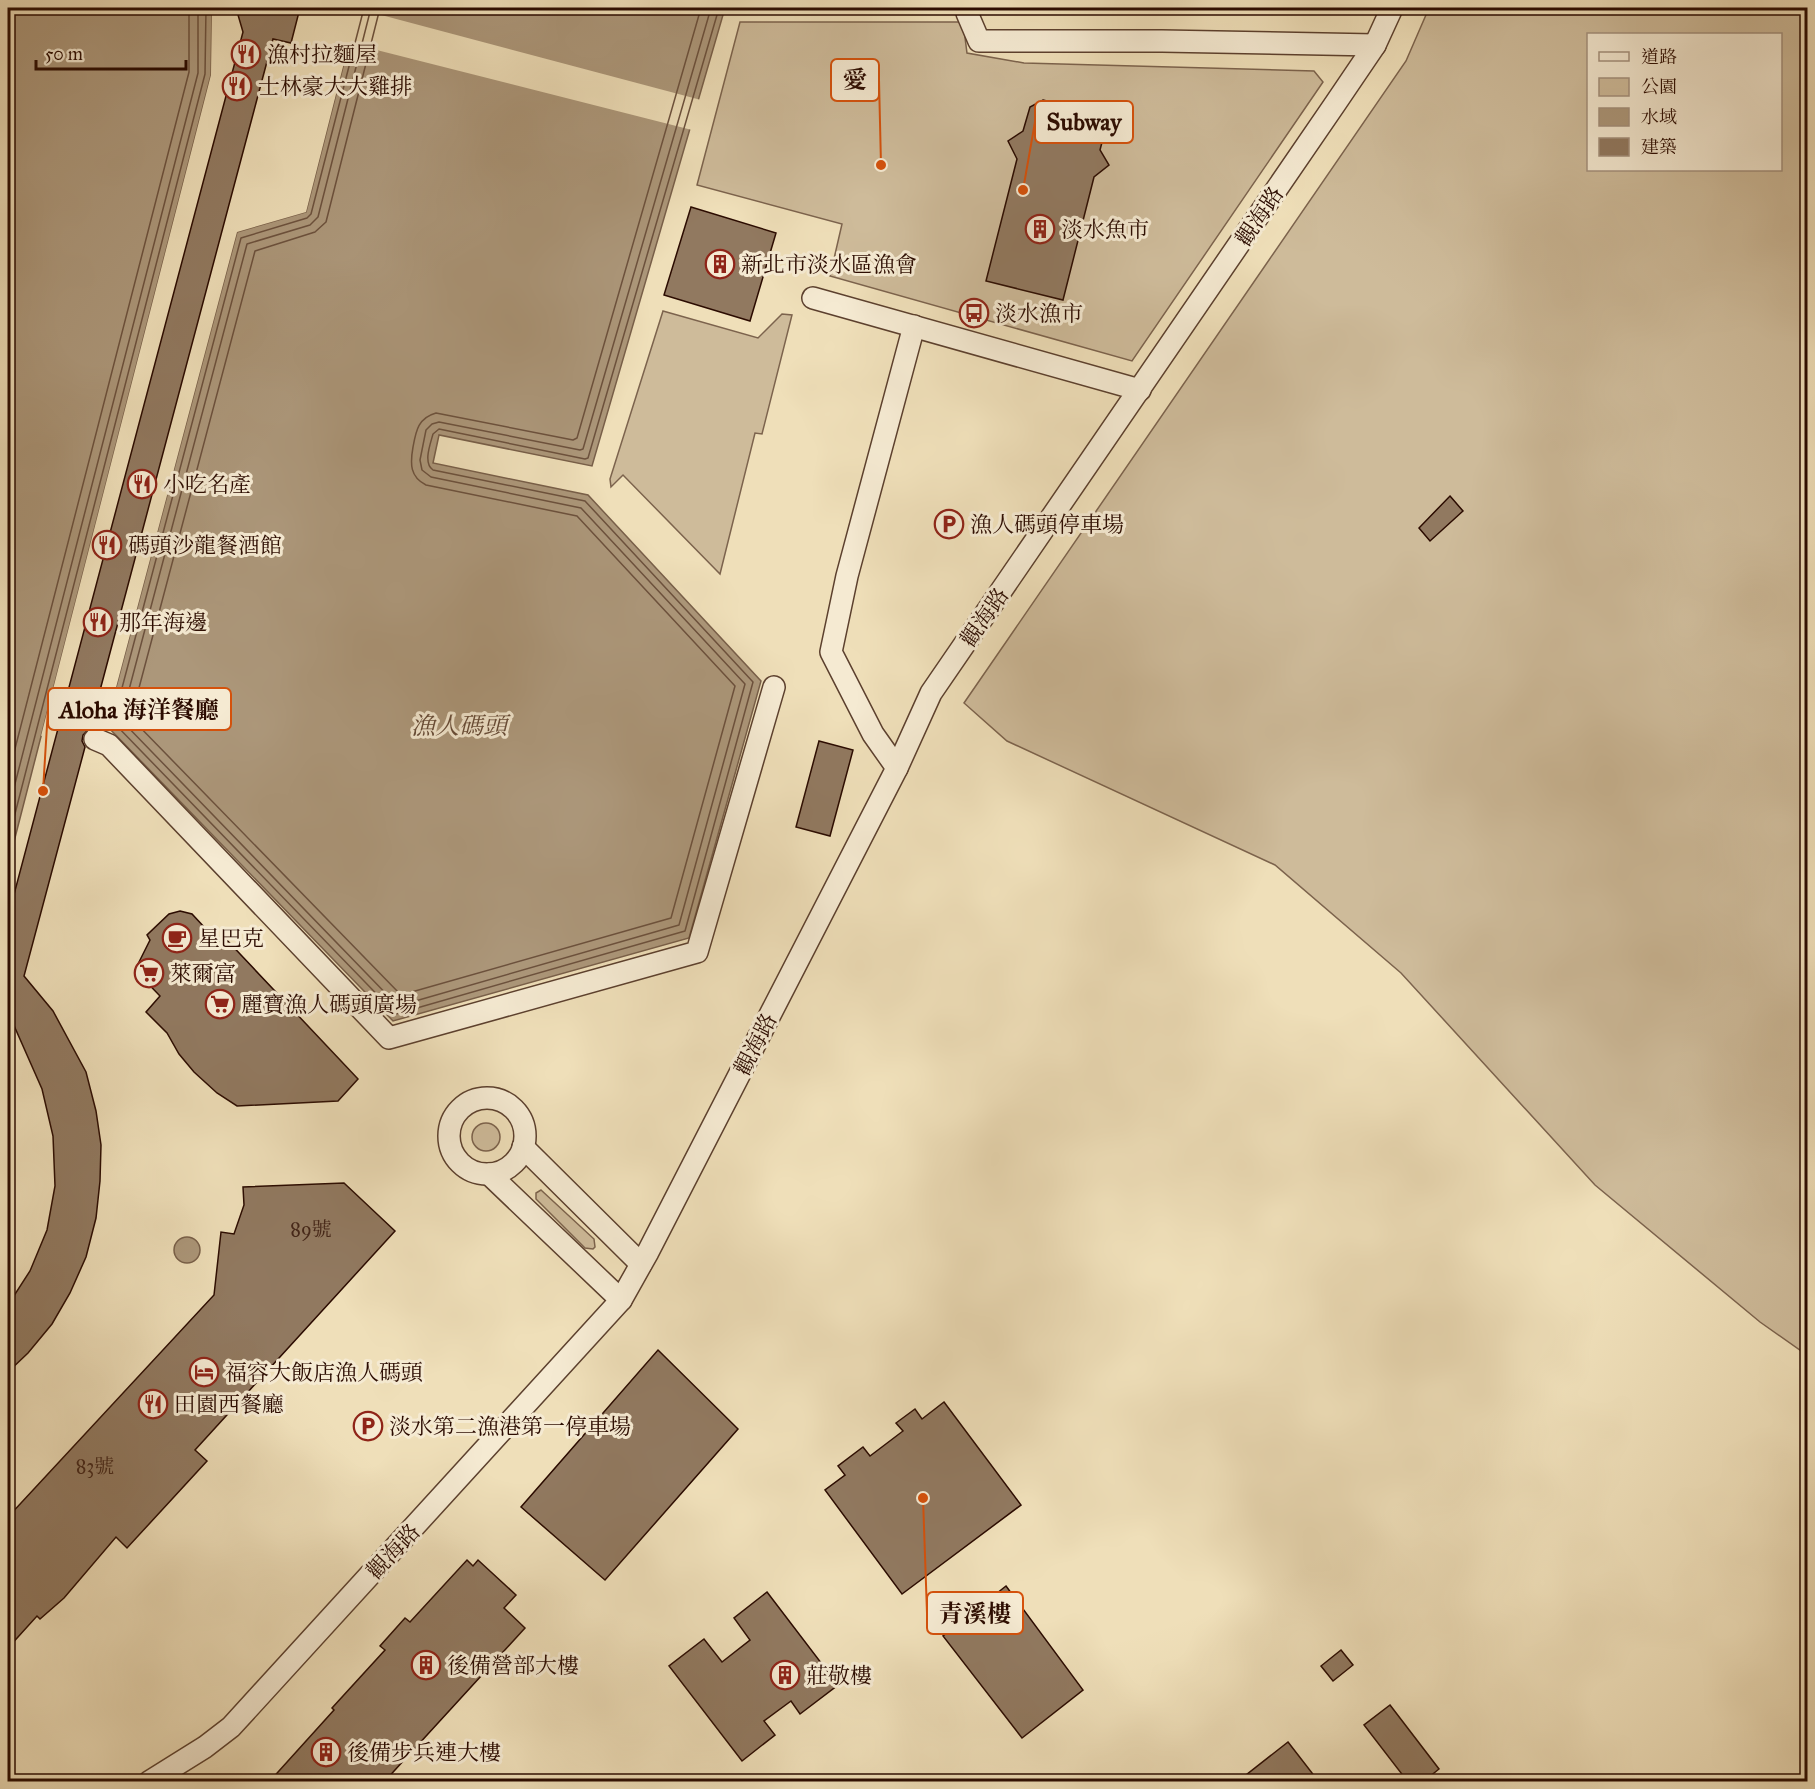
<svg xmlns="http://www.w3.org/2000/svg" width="1815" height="1789" font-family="'IM FELL Great Primer','Noto Serif TC',serif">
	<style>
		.green { fill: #cebb9a; stroke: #7c634d; stroke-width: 1.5; fill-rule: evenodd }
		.water { fill: #ac977a; stroke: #785f49; stroke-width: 1.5 }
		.pier { fill: #efdfb9 }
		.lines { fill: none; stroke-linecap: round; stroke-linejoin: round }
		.shore { stroke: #6c513d; stroke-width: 1.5 }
		.building { fill: #917960; stroke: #2b0b00; stroke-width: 1.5 }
		.minor-casing { stroke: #5c402e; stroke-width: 24 }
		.minor { stroke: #f5ead2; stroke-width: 21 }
		.labels { text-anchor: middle; stroke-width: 6; stroke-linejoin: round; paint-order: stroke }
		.number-label { font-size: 20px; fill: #442618 }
		.poi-label { font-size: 22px; fill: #2b0b00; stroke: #f5ead2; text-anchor: start }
		.street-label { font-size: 22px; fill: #2b0b00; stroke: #f5ead2 }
		.water-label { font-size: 24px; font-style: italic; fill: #654a37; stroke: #f5ead2 }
		.leader { fill: none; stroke: #d5510b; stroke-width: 2 }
		.callout-dot { fill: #d5510b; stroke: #f5ead2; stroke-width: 2 }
		.callout { fill: #f5ead2; stroke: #d5510b; stroke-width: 2 }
		.callout-label { font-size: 24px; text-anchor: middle; font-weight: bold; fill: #2b0b00 }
	</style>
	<rect width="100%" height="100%" fill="#efdfb9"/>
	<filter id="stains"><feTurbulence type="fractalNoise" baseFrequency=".00333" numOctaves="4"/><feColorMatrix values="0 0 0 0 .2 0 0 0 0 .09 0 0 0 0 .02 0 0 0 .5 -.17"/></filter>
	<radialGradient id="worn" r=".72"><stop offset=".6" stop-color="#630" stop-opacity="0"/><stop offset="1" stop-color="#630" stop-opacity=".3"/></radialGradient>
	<g class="green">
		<path d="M1429,8h378v1347l-47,-33 -165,-137 -194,-212 -126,-108 -268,-124 -43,-38 442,-642zM1588,34h192v136h-192z"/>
		<polygon points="740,22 963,22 967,53 1024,63 1314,71 1323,82 1132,361 830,276 842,224 697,185"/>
		<polygon points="663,311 758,338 782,314 792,315 762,434 755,433 720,574 623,475 611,487 610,479"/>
		<circle cx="486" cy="1137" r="14"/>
		<polygon points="541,1190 594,1239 595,1247 593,1249 585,1248 536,1199 536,1193"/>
	</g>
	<g class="water">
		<polygon points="8,8 212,8 211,75 8,865"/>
		<polygon points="358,8 725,8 592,466 439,435 433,463 588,495 761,681 689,938 393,1021 106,725 237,232 306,212"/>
		<circle cx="187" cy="1250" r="13"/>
	</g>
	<g class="pier">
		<polygon points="212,8 215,8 214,75 44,735 41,736 211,75"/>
		<polygon points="355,8 701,100 692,130 349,43 306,212 237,232 106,725 103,725 234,231 303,209"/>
	</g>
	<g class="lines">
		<g class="shore">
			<path d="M364,8l-53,206 -4,4 -66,20 -128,484 283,292 289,-83 68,-249 -168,-181 -152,-31c-10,-7 -3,-25 0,-36l6,-5 146,30 3,-1 131,-450"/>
			<polyline points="371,8 318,217 310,225 247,244 121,720 398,1006 679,925 745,684 581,508 431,477 422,470 420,460 426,430 432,424 439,422 580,450 583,449 711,8"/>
			<path d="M380,8l-54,214 -11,10 -60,19 -124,467 270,277 270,-77 64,-232 -158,-170 -151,-31c-16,-8 -16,-21 -13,-38 3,-16 5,-29 23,-34l137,27 4,-2 124,-430"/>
			<polyline points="8,776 189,72 189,8"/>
			<polyline points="8,811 198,73 198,8"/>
			<polyline points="8,841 205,74 206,8"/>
		</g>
	</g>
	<g class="building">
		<polygon points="236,8 300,8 291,43 273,39 90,728 83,735 82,741 85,747 24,976 53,1011 86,1072 96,1111 101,1145 100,1181 96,1218 86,1257 70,1293 52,1324 28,1353 8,1372 8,1305 30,1271 47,1230 55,1186 53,1136 42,1089 8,1012 8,917 243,32"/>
		<polygon points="1043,100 1100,115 1106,127 1100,150 1109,165 1094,177 1063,300 986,281 1017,159 1008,141 1023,131 1030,107"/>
		<polygon points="691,207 776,233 750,321 664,295"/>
		<polygon points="1450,496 1463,511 1430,541 1419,528"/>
		<polygon points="819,741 853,750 830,836 796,827"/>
		<polygon points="180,911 192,914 218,942 224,937 358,1079 338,1101 237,1106 217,1093 194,1072 179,1054 167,1033 146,1012 160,996 135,970 150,940 147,935 169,914"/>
		<polygon points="344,1183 395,1231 195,1450 207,1461 127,1548 116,1537 64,1598 40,1619 37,1616 8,1648 8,1517 214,1295 221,1232 234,1234 244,1205 243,1187"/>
		<polygon points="658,1350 738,1429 605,1580 521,1507"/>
		<polygon points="944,1402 1021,1505 902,1594 825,1490 845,1475 838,1466 863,1447 870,1456 903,1431 896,1423 915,1409 922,1419"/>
		<polygon points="467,1560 473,1566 478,1560 516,1595 504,1608 525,1628 384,1782 269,1782 334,1710 332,1708 385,1650 380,1646 405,1618 410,1622"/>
		<polygon points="1006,1586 1083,1690 1022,1738 943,1636"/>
		<polygon points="767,1592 838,1685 800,1714 791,1701 764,1721 775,1735 742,1761 669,1666 704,1639 722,1662 750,1640 734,1618"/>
		<polygon points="1341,1650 1353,1665 1333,1681 1321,1666"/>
		<polygon points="1390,1705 1439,1769 1423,1782 1408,1782 1364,1725"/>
		<polygon points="1288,1742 1319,1782 1237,1782"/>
	</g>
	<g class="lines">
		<g class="minor-casing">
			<g id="minor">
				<polyline points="967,13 979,41 1162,41 1375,45"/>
				<polyline points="813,298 1140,390"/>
				<polyline points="95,739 109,745 389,1038 697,952 774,687"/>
				<polyline points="897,768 873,734 831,652 847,576 914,326"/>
				<circle cx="487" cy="1136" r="38"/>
				<polyline points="523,1147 641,1264"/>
				<polyline points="489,1174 621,1300"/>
				<polyline points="149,1782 205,1747 231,1727 621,1300 648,1252 897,768 931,693 1335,104 1375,45 1392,8"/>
			</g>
		</g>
		<use href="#minor" class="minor"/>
	</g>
	<defs>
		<g id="restaurant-ring" transform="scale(1.5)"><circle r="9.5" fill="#f5ead2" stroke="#8f2418" stroke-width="1.5"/><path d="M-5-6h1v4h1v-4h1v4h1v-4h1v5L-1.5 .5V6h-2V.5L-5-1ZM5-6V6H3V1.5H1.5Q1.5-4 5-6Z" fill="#8f2418"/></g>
		<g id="building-ring" transform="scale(1.5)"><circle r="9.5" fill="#f5ead2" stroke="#8f2418" stroke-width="1.5"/><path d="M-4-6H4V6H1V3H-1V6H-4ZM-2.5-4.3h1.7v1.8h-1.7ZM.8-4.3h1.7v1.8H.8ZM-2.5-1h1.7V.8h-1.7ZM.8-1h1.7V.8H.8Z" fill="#8f2418"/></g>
		<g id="bus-ring" transform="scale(1.5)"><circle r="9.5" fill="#f5ead2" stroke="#8f2418" stroke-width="1.5"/><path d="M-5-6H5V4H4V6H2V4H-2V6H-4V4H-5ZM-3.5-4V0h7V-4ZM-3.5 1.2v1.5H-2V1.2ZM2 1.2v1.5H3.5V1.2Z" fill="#8f2418"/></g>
		<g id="parking-ring" transform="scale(1.5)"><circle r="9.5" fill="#f5ead2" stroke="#8f2418" stroke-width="1.5"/><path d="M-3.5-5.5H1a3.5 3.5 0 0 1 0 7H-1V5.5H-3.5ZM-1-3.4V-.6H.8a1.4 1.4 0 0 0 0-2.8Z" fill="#8f2418"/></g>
		<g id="cafe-ring" transform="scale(1.5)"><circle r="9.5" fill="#f5ead2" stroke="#8f2418" stroke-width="1.5"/><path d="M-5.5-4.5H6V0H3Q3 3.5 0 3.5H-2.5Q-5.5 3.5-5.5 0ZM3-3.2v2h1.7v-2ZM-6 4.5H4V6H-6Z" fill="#8f2418"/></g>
		<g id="supermarket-ring" transform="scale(1.5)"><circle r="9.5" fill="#f5ead2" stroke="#8f2418" stroke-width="1.5"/><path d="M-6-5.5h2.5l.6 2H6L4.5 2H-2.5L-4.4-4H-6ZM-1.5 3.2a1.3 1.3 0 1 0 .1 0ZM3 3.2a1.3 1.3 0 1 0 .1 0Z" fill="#8f2418"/></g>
		<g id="hotel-ring" transform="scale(1.5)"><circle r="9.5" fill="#f5ead2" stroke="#8f2418" stroke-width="1.5"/><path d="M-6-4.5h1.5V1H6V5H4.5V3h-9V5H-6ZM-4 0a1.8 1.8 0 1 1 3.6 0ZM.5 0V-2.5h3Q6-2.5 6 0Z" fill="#8f2418"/></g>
	</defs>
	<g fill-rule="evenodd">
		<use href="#restaurant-ring" x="246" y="54"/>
		<use href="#restaurant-ring" x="237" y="86"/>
		<use href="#building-ring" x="1040" y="229"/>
		<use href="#building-ring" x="720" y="264"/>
		<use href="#bus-ring" x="974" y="313"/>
		<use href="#restaurant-ring" x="142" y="484"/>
		<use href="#parking-ring" x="949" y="524"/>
		<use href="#restaurant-ring" x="107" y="545"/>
		<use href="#restaurant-ring" x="98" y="622"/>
		<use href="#cafe-ring" x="177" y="938"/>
		<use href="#supermarket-ring" x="149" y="973"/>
		<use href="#supermarket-ring" x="220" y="1004"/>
		<use href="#hotel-ring" x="204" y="1372"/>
		<use href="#restaurant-ring" x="153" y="1404"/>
		<use href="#parking-ring" x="368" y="1426"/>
		<use href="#building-ring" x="426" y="1665"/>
		<use href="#building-ring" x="785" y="1675"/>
		<use href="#building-ring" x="326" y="1752"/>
	</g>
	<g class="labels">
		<g class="number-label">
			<text x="311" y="1236">89號</text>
			<text x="95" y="1473">83號</text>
		</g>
		<g class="poi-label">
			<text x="267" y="62">漁村拉麵屋</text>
			<text x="258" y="94">士林豪大大雞排</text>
			<text x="1061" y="237">淡水魚市</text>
			<text x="741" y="272">新北市淡水區漁會</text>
			<text x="995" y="321">淡水漁市</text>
			<text x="163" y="492">小吃名產</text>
			<text x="970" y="532">漁人碼頭停車場</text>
			<text x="128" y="553">碼頭沙龍餐酒館</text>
			<text x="119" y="630">那年海邊</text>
			<text x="198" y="946">星巴克</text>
			<text x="170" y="981">萊爾富</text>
			<text x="241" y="1012">麗寶漁人碼頭廣場</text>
			<text x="225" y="1380">福容大飯店漁人碼頭</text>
			<text x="174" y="1412">田園西餐廳</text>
			<text x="389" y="1434">淡水第二漁港第一停車場</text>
			<text x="447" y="1673">後備營部大樓</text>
			<text x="806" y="1683">莊敬樓</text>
			<text x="347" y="1760">後備步兵連大樓</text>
		</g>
		<g class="street-label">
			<text transform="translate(1259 216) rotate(-56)" y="8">觀海路</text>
			<text transform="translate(984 617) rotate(-55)" y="8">觀海路</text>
			<text transform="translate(755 1044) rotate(-63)" y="8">觀海路</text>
			<text transform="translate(393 1551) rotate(-47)" y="8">觀海路</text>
		</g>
		<g class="water-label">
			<text x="459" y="734">漁人碼頭</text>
		</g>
	</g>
	<path class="leader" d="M881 165L879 80M1023 190L1035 122M43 791L48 709M923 1498L927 1613"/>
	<g class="callout-dot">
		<circle cx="881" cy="165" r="6"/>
		<circle cx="1023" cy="190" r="6"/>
		<circle cx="43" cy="791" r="6"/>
		<circle cx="923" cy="1498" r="6"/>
	</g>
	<g class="callout">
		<rect x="831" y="59" width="48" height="42" rx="6"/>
		<rect x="1035" y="101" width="98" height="42" rx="6"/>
		<rect x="48" y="688" width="183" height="42" rx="6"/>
		<rect x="927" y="1592" width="96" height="42" rx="6"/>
	</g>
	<g class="callout-label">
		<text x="855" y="88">愛</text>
		<text x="1084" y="130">Subway</text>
		<text x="139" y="718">Aloha 海洋餐廳</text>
		<text x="975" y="1622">青溪樓</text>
	</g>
	<rect width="1815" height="1789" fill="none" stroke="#efdfb9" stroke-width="30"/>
	<rect x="9" y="9" width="1797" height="1771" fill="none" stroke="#2b0b00" stroke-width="3"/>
	<rect x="15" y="15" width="1785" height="1759" fill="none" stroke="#2b0b00" stroke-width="1.5"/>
	<rect x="1587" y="33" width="195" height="138" fill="#f5ead2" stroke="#a4917e" stroke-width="1.5"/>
	<rect x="1599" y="52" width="30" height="9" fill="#f5ead2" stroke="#a4917e" stroke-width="1.5"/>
	<text x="1641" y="63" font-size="18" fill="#2b0b00">道路</text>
	<rect x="1599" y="78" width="30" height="18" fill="#cebb9a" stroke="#a4917e" stroke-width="1.5"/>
	<text x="1641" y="93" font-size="18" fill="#2b0b00">公園</text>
	<rect x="1599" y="108" width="30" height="18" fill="#ac977a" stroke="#a4917e" stroke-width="1.5"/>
	<text x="1641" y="123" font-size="18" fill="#2b0b00">水域</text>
	<rect x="1599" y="138" width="30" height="18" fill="#917960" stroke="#a4917e" stroke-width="1.5"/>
	<text x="1641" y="153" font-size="18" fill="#2b0b00">建築</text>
	<path d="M36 60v9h150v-9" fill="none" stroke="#2b0b00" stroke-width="3"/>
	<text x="45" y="60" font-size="18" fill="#2b0b00" stroke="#f5ead2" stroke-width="4.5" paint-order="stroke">50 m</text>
	<rect width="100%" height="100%" filter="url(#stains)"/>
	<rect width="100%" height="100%" fill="url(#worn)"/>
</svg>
